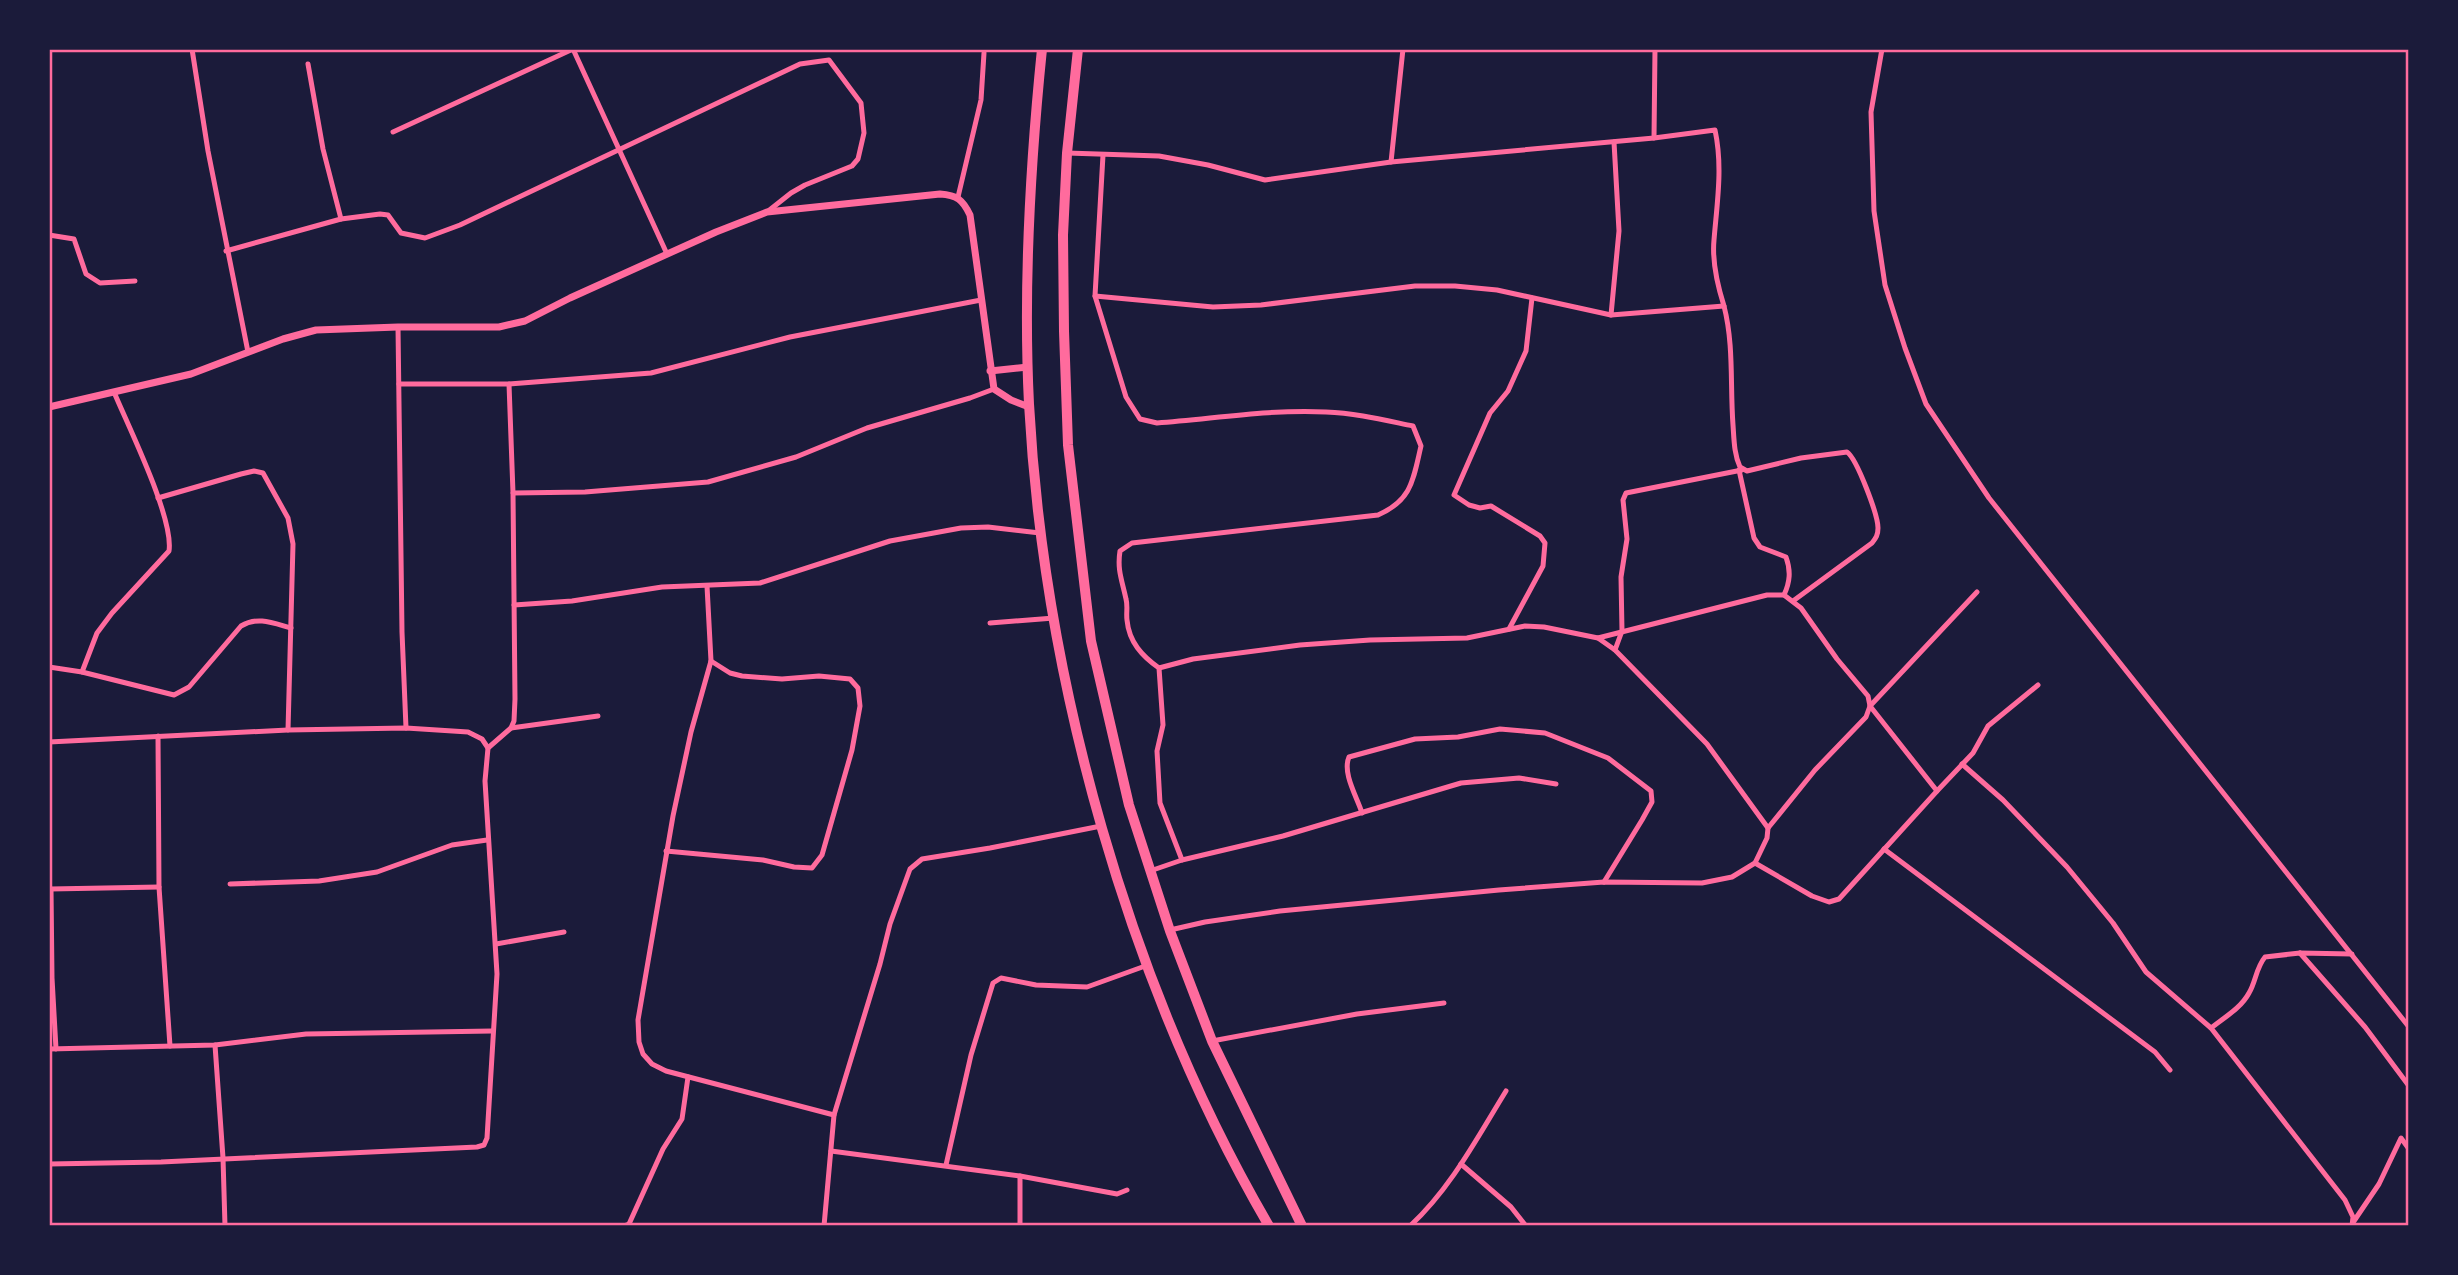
<svg xmlns="http://www.w3.org/2000/svg" width="2458" height="1275" font-family="'Nunito Sans',sans-serif">
	<style>
		.lines { fill: none; stroke-linecap: round; stroke-linejoin: round }
		.minor { stroke: #ff6b9d; stroke-width: 5 }
		.tertiary { stroke: #ff6b9d; stroke-width: 7 }
		.motorway { stroke: #ff6b9d; stroke-width: 10 }
		.neatline { fill: none; stroke: #ff6b9d; stroke-width: 2.5 }
	</style>
	<rect width="100%" height="100%" fill="#1b1b3a"/>
	<g class="lines">
		<g class="minor">
			<polyline points="192,49 208,151 248,352"/>
			<polyline points="1882,49 1871,112 1874,211 1885,285 1905,348 1926,404 1989,498 2409,1027"/>
			<polyline points="308,64 323,149 341,219"/>
			<polyline points="393,132 573,49 667,254"/>
			<polyline points="1654,138 1655,49"/>
			<path d="M1067,153l92,3 49,9 57,15 126,-18 263,-24 61,-8c8,37 2,73 -1,110 -2,21 4,47 10,66l-113,9 -114,-25 -42,-4h-40l-154,19 -48,2 -118,-11"/>
			<path d="M1103,155l-8,141 31,101 14,22 17,4c56,-4 113,-14 169,-11 30,1 58,8 87,14l8,20c-8,34 -9,54 -43,69l-246,28 -12,8c-3,19 2,29 6,48 2,7 0,14 1,21 2,22 15,36 32,48l4,57 -6,26 3,52 22,57"/>
			<polyline points="1391,162 1403,49"/>
			<polyline points="958,197 981,100 984,53"/>
			<polyline points="49,227 49,230"/>
			<polyline points="49,235 74,239 86,274 100,283 135,281"/>
			<polyline points="226,251 341,219 380,214 388,215 401,233 425,238 460,225 800,64 829,60 861,103 864,133 858,159 852,166 805,185 791,193 767,212"/>
			<path d="M1724,306c10,39 6,79 9,119 1,14 1,29 7,42l7,4 54,-13 46,-6c10,7 31,63 31,76 0,7 -2,10 -6,15l-79,58"/>
			<polyline points="1611,315 1619,231 1614,142"/>
			<polyline points="398,327 402,632 406,728"/>
			<polyline points="399,384 509,384 651,373 790,337 981,300"/>
			<polyline points="509,384 513,493 515,699 514,721 511,728"/>
			<path d="M1739,470l15,68 6,9 26,10c5,14 4,25 -2,38"/>
			<polyline points="513,493 585,492 708,482 796,457 867,428 970,398 994,389"/>
			<polyline points="158,498 241,474 254,471 263,473 288,518 293,544 288,730"/>
			<polyline points="707,586 711,661 691,732 673,816 638,1020 639,1042 643,1054 652,1064 666,1071 834,1115"/>
			<polyline points="514,605 572,601 662,587 760,583 890,541 961,528 988,527 1040,533"/>
			<polyline points="990,623 1054,618"/>
			<polyline points="1509,629 1543,566 1545,543 1540,536 1491,506 1480,508 1469,505 1454,495 1490,413 1508,391 1526,351 1532,298"/>
			<polyline points="1598,638 1767,595 1784,595 1801,608 1837,659 1868,696 1870,706 1866,717 1815,770 1768,828"/>
			<polyline points="1615,650 1622,631 1621,577 1627,539 1623,500 1626,493 1742,470"/>
			<path d="M49,667l33,5 92,23 15,-8 52,-61c17,-10 32,-3 50,2"/>
			<polyline points="1159,668 1193,659 1300,645 1370,640 1467,638 1525,626 1544,627 1598,638 1615,650 1707,744 1768,828 1767,838 1755,863 1812,896 1829,902 1839,899 1937,791 1870,706 1977,592"/>
			<path d="M82,672l15,-39 15,-20 57,-62c5,-33 -41,-125 -55,-159"/>
			<polyline points="158,736 159,887 170,1046"/>
			<polyline points="49,742 288,730 406,728 468,732 482,739 488,748"/>
			<polyline points="1962,764 2003,800 2067,867 2113,923 2146,972 2211,1028 2345,1200 2353,1217 2352,1226"/>
			<polyline points="1937,791 1973,753 1988,726 2038,685"/>
			<path d="M1362,813c-5,-16 -20,-40 -13,-56l66,-18 43,-2 42,-8 45,4 63,25 43,33 1,11 -10,18 -38,62"/>
			<polyline points="1884,849 2155,1052 2170,1070"/>
			<polyline points="666,851 763,860 794,867 812,868 822,855 852,750 860,706 858,688 850,679 819,676 782,679 742,676 730,673 711,661"/>
			<polyline points="1150,871 1182,860 1283,836 1461,783 1519,778 1556,784"/>
			<polyline points="230,884 319,881 377,872 452,845 487,840"/>
			<polyline points="50,889 159,887"/>
			<polyline points="51,889 52,978 56,1049"/>
			<polyline points="1170,930 1205,922 1280,911 1499,890 1604,882 1702,883 1732,877 1755,863"/>
			<polyline points="496,944 564,932"/>
			<polyline points="2300,953 2365,1027 2409,1086"/>
			<path d="M2211,1028c14,-11 30,-20 38,-35 7,-12 7,-25 16,-36l35,-4 52,1"/>
			<polyline points="1212,1041 1357,1014 1444,1003"/>
			<polyline points="215,1045 223,1158 225,1226"/>
			<polyline points="49,1049 215,1045 306,1034 492,1031"/>
			<polyline points="831,1151 1020,1176 1117,1194 1127,1190"/>
			<polyline points="49,1164 161,1162 477,1147 484,1145 487,1138 497,974 485,781 488,748 511,728 598,716"/>
			<polyline points="1461,1164 1511,1207 1526,1226"/>
			<polyline points="946,1165 971,1055 993,983 1001,978 1036,985 1087,987 1148,965"/>
			<polyline points="1020,1176 1020,1226"/>
			<polyline points="2354,1221 2379,1184 2401,1138 2409,1149"/>
			<polyline points="624,1226 629,1224 663,1149 682,1119 688,1077"/>
			<polyline points="824,1226 834,1115 880,964 890,924 910,869 922,859 990,848 1101,826"/>
			<path d="M1410,1226c41,-38 67,-88 96,-135"/>
		</g>
		<g class="tertiary">
			<polyline points="990,371 1028,367"/>
			<path d="M49,407l142,-33 92,-35 33,-9 82,-3h101l26,-6 45,-23 146,-66 51,-20 173,-18c17,1 23,6 30,21l24,174 17,11 18,7"/>
		</g>
		<g class="motorway">
			<path d="M1042,49c-12,118 -19,236 -13,355 15,277 100,582 240,822"/>
			<polyline points="1078,49 1067,153 1063,235 1064,331 1068,445 1091,641 1129,805 1170,931 1212,1041 1302,1226"/>
		</g>
	</g>
	<rect width="2458" height="1275" fill="none" stroke="#1b1b3a" stroke-width="102"/>
	<rect x="51" y="51" width="2356" height="1173" class="neatline"/>
</svg>
